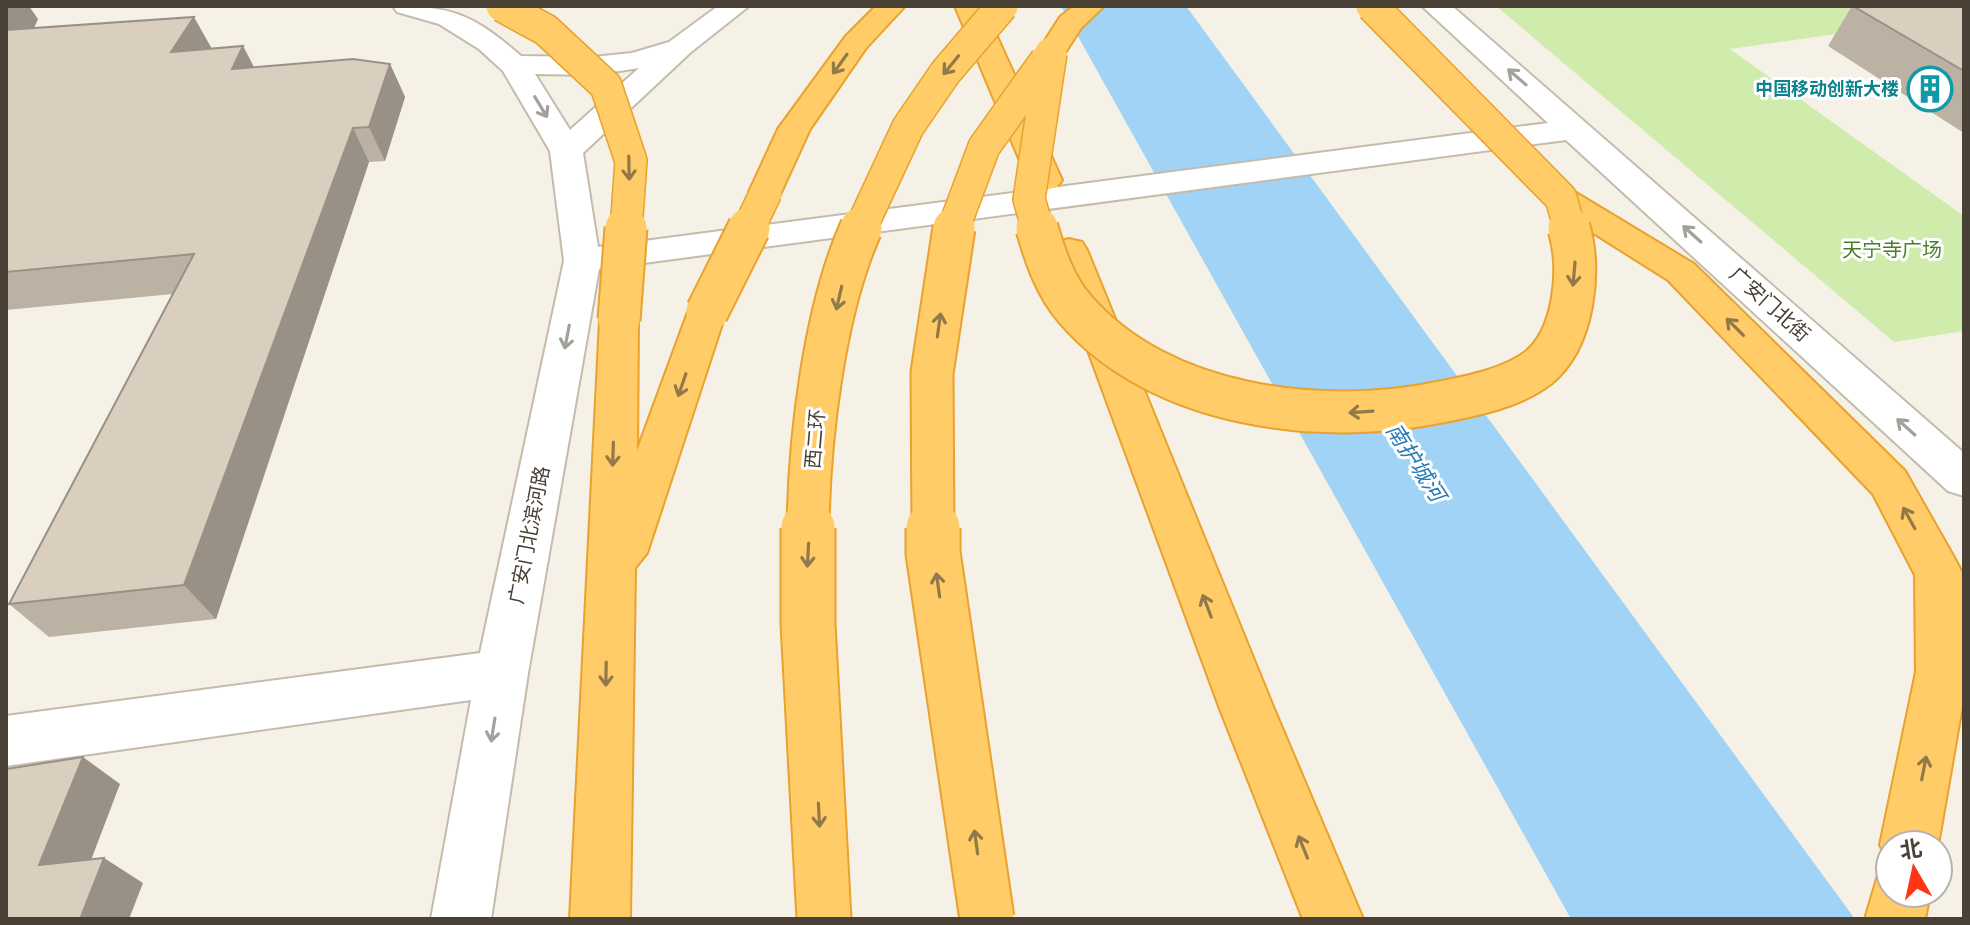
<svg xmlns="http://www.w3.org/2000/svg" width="1970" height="925" font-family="'Asap Condensed','Noto Sans SC',sans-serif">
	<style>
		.green { fill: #d0ecad }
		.water { fill: #a0d3f6 }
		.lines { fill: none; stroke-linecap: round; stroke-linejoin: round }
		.minor-casing { stroke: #c4bbac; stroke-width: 4 }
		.highway-casing { stroke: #e9a22e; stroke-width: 4 }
		.minor { fill: #fff; fill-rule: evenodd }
		.highway { fill: #ffcc68; fill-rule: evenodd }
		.highway-bridge-far2-casing { stroke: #e9a22e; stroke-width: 34; stroke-linecap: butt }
		.highway-bridge-far1-casing { stroke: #e9a22e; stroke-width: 45; stroke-linecap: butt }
		.highway-bridge-casing { stroke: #e9a22e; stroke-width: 57; stroke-linecap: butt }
		.highway-bridge-far2 { stroke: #ffcc68; stroke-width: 31 }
		.highway-bridge-far1 { stroke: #ffcc68; stroke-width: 41 }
		.highway-bridge { stroke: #ffcc68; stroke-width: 53 }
		.wall { fill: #bbb2a4 }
		.shaded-wall { fill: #999186 }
		.building { fill: #dacfbf; stroke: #999186; stroke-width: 2 }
		.oneway { stroke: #927949 }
		.oneway2 { stroke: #a4a09a }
		.labels { text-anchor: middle; stroke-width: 6; stroke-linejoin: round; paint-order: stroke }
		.far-culture-label { font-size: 18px; font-weight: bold; fill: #0d838f; stroke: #fff; text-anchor: end }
		.park-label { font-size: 20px; fill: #477f24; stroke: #fff }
		.street-label { font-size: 20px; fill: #494135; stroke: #fff }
		.water-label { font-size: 22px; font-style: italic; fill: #2579b4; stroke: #fff }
	</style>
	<rect width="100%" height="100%" fill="#f5f1e7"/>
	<polygon class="green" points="1496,6 1964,6 1964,16 1730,49 1964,216 1964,331 1894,342"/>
	<polygon class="water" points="1061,6 1186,6 1855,919 1571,919"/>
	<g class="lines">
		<g class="minor-casing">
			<path id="minor" d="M393,6c61,0 82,10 128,50l72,1 39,-4 37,-11 49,-36h31l-58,46 -108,101 15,94 950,-124 -126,-117h30l512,447v43l-16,-5 -382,-351 -967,129 -71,404 -37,246h-60l40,-219 -465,66v-50l474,-63 84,-392 -14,-110 -47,-80 -24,-22 -40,-25 -42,-12zM639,68l-69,62 -35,-56 58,1z"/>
		</g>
		<g class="highway-casing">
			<g id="highway">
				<polygon points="876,6 905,6 866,48 810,129 778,199 766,202 754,199 749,192 778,129 846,36"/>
				<polygon points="955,6 983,6 1062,180 1057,187 1045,190 1033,187 1028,180"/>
				<polygon points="1074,6 1104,6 1081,28 1061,59 1041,59 1037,53 1060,17"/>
				<polygon points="1561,188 1573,191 1694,264 1905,471 1956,561 1963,575 1964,695 1938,845 1890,845 1890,866 1880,845 1916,672 1915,575 1873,494 1668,280 1549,205 1544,198 1549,191"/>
				<polygon points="1069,239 1082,242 1087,250 1274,709 1363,919 1303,919 1220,709 1051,250 1056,242"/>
				<polygon points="707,300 721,303 726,312 647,553 635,568 630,919 570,919 600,320 605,311 619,307 633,311 638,320 637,451 688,312 693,303"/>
				<polygon points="1890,867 1890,893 1930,893 1925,919 1865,919 1879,872"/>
			</g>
		</g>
		<use href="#minor" class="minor"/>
		<use href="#highway" class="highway"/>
		<g class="highway-bridge-far2-casing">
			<g id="highway-bridge-far2">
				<polyline points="502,6 546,30 606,86 631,161 626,230"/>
				<polyline points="1372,6 1561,198 1570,230"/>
				<polyline points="748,230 766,192"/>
				<polyline points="860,230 908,127 945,73 1002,6"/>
				<polyline points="953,230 984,147 1046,60"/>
				<polyline points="1038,230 1029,199 1051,53"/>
			</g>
		</g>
		<g class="highway-bridge-far1-casing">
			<g id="highway-bridge-far1">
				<path d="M1037,228c8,28 18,58 38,81 85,99 247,118 366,93 31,-6 71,-14 97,-34 37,-30 43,-98 31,-140"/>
				<polyline points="707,312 749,228"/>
				<polyline points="619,320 626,228"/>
				<path d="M808,530c1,-91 16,-219 53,-302"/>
				<polyline points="933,530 932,373 954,228"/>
			</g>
		</g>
		<g class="highway-bridge-casing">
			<g id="highway-bridge">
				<polyline points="808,528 808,624 824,919"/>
				<polyline points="933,528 933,553 987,919"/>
			</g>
		</g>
		<use href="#highway-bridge-far2" class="highway-bridge-far2"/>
		<use href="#highway-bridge-far1" class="highway-bridge-far1"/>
		<use href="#highway-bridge" class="highway-bridge"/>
	</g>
	<g class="wall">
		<polygon points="6,6 38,19 34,28 211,48 243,46 254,67 390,64 405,97 385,161 369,162 216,619 49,637 9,604 173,294 6,310"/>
		<polygon points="1852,6 1964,6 1964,133 1828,46"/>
	</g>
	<g class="shaded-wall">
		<polygon points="7,6 29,6 38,19 18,63 6,46 6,8"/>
		<polygon points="194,17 212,49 171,52"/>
		<polygon points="243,46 260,79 232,69"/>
		<polygon points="390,64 405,97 385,161 369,127"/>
		<polygon points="353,128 369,162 216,619 184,585"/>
		<polygon points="83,757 120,784 80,889 39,865"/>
		<polygon points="104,858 143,883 129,919 80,919"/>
	</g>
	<g class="building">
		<polygon points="1853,6 1964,6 1964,71"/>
		<polygon points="194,17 171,52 243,46 232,69 353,59 390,64 369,127 353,128 184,585 9,604 194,254 6,272 6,30"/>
		<polygon points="83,757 39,865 104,858 80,919 6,919 6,769"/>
	</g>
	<defs><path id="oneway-shaft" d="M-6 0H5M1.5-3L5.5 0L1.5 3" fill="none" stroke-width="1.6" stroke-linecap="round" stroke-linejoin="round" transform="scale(2)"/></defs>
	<g class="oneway">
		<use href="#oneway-shaft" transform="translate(840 64) rotate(126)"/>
		<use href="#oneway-shaft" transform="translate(951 65) rotate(129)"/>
		<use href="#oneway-shaft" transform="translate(629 168) rotate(89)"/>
		<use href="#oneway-shaft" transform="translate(1574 274) rotate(95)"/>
		<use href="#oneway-shaft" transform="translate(839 298) rotate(103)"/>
		<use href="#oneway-shaft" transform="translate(939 325) rotate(-82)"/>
		<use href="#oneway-shaft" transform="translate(1735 327) rotate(-135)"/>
		<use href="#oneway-shaft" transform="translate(682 385) rotate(109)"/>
		<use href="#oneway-shaft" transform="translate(1361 412) rotate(176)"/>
		<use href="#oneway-shaft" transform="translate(613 454) rotate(92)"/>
		<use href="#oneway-shaft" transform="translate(1909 518) rotate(-119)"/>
		<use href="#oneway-shaft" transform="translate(808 555) rotate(93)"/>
		<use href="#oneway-shaft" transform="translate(938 585) rotate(-98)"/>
		<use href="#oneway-shaft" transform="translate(1207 606) rotate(-111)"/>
		<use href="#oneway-shaft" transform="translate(606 674) rotate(91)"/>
		<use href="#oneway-shaft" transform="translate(1924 768) rotate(-79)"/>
		<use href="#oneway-shaft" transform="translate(819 815) rotate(87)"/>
		<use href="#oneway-shaft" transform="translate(976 842) rotate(-98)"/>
		<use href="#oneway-shaft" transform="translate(1303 847) rotate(-112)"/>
	</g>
	<g class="oneway2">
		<use href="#oneway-shaft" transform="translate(1517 77) rotate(-139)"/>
		<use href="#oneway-shaft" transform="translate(541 107) rotate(59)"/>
		<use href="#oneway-shaft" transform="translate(1692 234) rotate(-138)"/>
		<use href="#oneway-shaft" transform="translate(567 337) rotate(101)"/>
		<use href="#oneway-shaft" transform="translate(1906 427) rotate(-138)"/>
		<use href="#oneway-shaft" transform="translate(493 730) rotate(99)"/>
	</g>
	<defs>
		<g id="building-ring" transform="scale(2.3)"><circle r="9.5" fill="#fff" stroke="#0f9aa8" stroke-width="1.5"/><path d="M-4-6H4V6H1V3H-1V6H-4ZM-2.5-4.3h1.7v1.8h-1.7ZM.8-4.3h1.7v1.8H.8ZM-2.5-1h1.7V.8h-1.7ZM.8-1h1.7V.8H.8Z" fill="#0f9aa8"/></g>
	</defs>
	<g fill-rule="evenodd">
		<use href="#building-ring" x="1930" y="89"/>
	</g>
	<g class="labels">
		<g class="far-culture-label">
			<text x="1899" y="95">中国移动创新大楼</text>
		</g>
		<g class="park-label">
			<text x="1892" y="257">天宁寺广场</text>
		</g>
		<g class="street-label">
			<text transform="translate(1770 304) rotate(42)" y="7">广安门北街</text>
			<text transform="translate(815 439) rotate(-85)" y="7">西二环</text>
			<text transform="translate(529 535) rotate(-79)" y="7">广安门北滨河路</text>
		</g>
		<g class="water-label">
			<text transform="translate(1416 462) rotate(57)" y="8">南护城河</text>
		</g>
	</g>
	<rect width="1970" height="925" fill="none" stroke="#494135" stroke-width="16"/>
	<g transform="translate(1914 869) rotate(351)"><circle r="38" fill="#ffffff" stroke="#b6b3ae" stroke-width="2"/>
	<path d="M0-6L14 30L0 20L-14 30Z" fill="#ff3614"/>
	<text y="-12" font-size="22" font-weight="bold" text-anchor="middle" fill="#494135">北</text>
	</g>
</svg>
